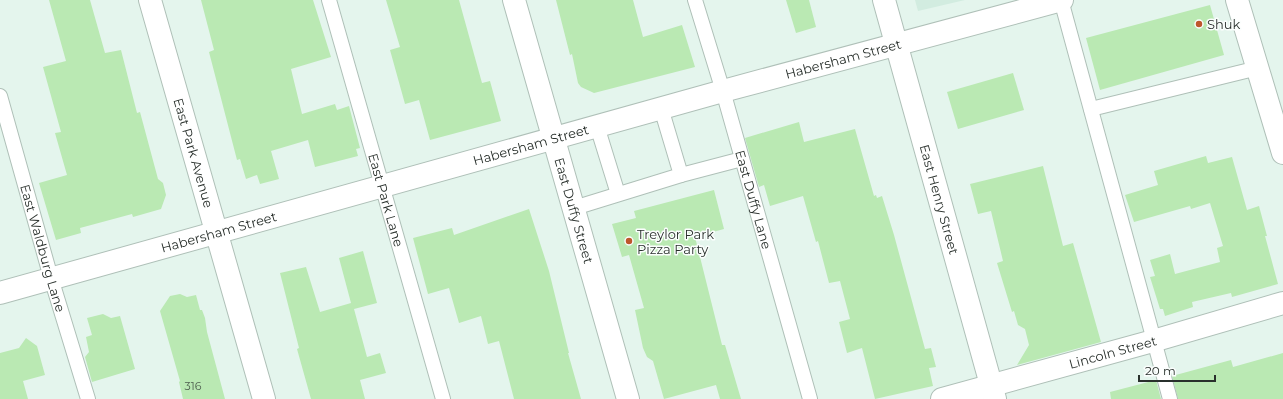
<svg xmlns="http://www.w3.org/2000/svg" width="1283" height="399" font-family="Montserrat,sans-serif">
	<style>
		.built { fill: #d2ece0 }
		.building { fill: #bae9b3 }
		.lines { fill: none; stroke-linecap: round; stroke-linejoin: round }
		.service-casing { stroke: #afc0b8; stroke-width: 16 }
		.minor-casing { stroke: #afc0b8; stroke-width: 24 }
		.tertiary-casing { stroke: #afc0b8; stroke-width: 24 }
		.secondary-casing { stroke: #afc0b8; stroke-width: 24 }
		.service { stroke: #fff; stroke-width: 14 }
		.minor { stroke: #fff; stroke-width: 22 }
		.tertiary { stroke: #fff; stroke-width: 22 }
		.secondary { stroke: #fff; stroke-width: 22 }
		.poi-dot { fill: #be572c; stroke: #fbfefd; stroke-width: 1.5 }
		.labels { text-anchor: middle; stroke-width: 3; stroke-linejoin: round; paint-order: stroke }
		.number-label { font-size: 11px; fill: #4d5e4e }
		.poi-label { font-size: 13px; fill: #29302c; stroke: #fbfefd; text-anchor: start }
		.street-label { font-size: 13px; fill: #29302c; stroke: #fbfefd }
	</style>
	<rect width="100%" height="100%" fill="#e4f5ed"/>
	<polygon class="built" points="915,0 965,0 918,11"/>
	<g class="building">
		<polygon points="49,0 90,0 105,53 121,50 137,113 140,112 158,179 163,183 166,195 161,209 133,217 132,214 80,228 81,233 56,240 39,183 67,175 55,133 61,132 43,67 66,61"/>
		<polygon points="201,0 313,0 331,57 291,69 302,114 335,104 337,110 349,106 360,148 356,149 358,156 315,167 308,140 271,151 279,179 260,184 257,175 246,179 240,159 237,160 209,52 214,50"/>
		<polygon points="386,0 459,0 482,83 490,81 501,121 430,140 419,100 405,104 390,50 400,47"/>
		<polygon points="556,0 633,0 643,37 682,25 695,67 594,93 581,87 578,83 572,54 570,55"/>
		<polygon points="786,0 809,0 816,27 796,33"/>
		<polygon points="1210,5 1224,55 1100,90 1086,38"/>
		<polygon points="1013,73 1024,110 958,129 947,92"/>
		<polygon points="799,122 804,142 855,129 874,196 876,195 877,198 882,196 894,235 925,349 931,348 936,367 929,368 933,386 875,399 862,348 847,353 839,322 850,319 840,281 829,283 818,241 816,242 803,196 770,206 764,185 759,187 745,138"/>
		<polygon points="1206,156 1208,163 1232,157 1247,210 1259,206 1267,236 1265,236 1278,284 1232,297 1231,293 1192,302 1193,307 1165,316 1163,309 1160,309 1150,277 1155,276 1150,260 1170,254 1175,274 1220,262 1217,248 1223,246 1210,203 1191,209 1190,206 1134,222 1125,195 1158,185 1154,171"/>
		<polygon points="1043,166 1063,246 1073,243 1101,342 1017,365 1029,345 1025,329 1018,325 1014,311 1012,312 997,263 1003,261 991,211 978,214 970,184"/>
		<polygon points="714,190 724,229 695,237 722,345 725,345 741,399 720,399 716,385 664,399 653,361 647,357 643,348 635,310 644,308 629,255 622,257 612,224 636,218 634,211"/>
		<polygon points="529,209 549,271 569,353 568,353 581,399 514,399 499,341 488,344 481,316 459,323 449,288 428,294 413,238 452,228 454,235"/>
		<polygon points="363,251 377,303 354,309 367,357 380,353 386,373 360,380 365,399 311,399 297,349 299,348 280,273 306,267 320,312 351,303 339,258"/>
		<polygon points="180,294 187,297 196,295 200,310 202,310 205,318 207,332 225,399 183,399 179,382 180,381 160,311 170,296"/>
		<polygon points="103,314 111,318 120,316 135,369 92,382 85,357 89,352 86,337 92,335 87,318"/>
		<polygon points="26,338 37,346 45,375 23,381 28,399 0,399 0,353 19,348"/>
		<polygon points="1283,353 1283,399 1178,399 1172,376 1231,360 1233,367"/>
		<polygon points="1156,380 1161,399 1111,399 1110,392"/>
	</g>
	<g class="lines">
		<g class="service-casing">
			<g id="service">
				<path id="s1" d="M329,0l114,399"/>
				<path id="s2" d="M695,0l28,91 87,308"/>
				<polyline points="1061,0 1170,399"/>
				<path id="s3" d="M0,96l51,182 37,121"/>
				<polyline points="1091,109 1258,68"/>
				<polyline points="597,126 618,194"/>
				<polyline points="681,175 742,159"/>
				<polyline points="574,208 681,175 661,108"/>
			</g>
		</g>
		<g class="minor-casing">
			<g id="minor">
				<path id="s4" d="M150,0l114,399"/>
				<path id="s5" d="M514,0l114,399"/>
				<path id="s6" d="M942,399l211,-58 130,-38"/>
			</g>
		</g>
		<g class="tertiary-casing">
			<g id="tertiary">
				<path id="s7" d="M0,293l723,-202 339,-91"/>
			</g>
		</g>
		<g class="secondary-casing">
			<g id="secondary">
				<path id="s8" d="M884,0l111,399"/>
				<polyline points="1237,0 1283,153"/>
			</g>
		</g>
		<use href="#service" class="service"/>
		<use href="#minor" class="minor"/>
		<use href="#tertiary" class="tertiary"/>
		<use href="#secondary" class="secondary"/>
	</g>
	<g class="poi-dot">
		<circle cx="1199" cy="24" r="4"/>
		<circle cx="629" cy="241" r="4"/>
	</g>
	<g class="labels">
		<g class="number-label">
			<text x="193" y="390">316</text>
		</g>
		<g class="poi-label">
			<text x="1207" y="29">Shuk</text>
			<text x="637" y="239">Treylor Park<tspan x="637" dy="15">Pizza Party</tspan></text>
		</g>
		<g class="street-label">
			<text dy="5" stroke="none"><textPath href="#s7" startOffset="875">Habersham Street</textPath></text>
			<text dy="5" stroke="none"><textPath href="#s7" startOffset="551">Habersham Street</textPath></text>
			<text dy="5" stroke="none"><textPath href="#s4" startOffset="159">East Park Avenue</textPath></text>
			<text dy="5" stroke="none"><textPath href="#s1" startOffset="208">East Park Lane</textPath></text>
			<text dy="5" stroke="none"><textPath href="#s2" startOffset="208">East Duffy Lane</textPath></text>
			<text dy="5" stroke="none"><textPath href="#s8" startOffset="207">East Henry Street</textPath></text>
			<text dy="5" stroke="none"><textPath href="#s5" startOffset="219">East Duffy Street</textPath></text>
			<text dy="5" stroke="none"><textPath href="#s7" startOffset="227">Habersham Street</textPath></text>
			<text dy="5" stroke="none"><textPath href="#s3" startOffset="158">East Waldburg Lane</textPath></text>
			<text dy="5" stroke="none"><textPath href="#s6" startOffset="177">Lincoln Street</textPath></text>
		</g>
	</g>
	<path d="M1139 375v6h76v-6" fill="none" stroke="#29302c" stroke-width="2"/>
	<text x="1145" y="375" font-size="12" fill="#29302c" stroke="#fbfefd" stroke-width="3" paint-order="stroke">20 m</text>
</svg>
